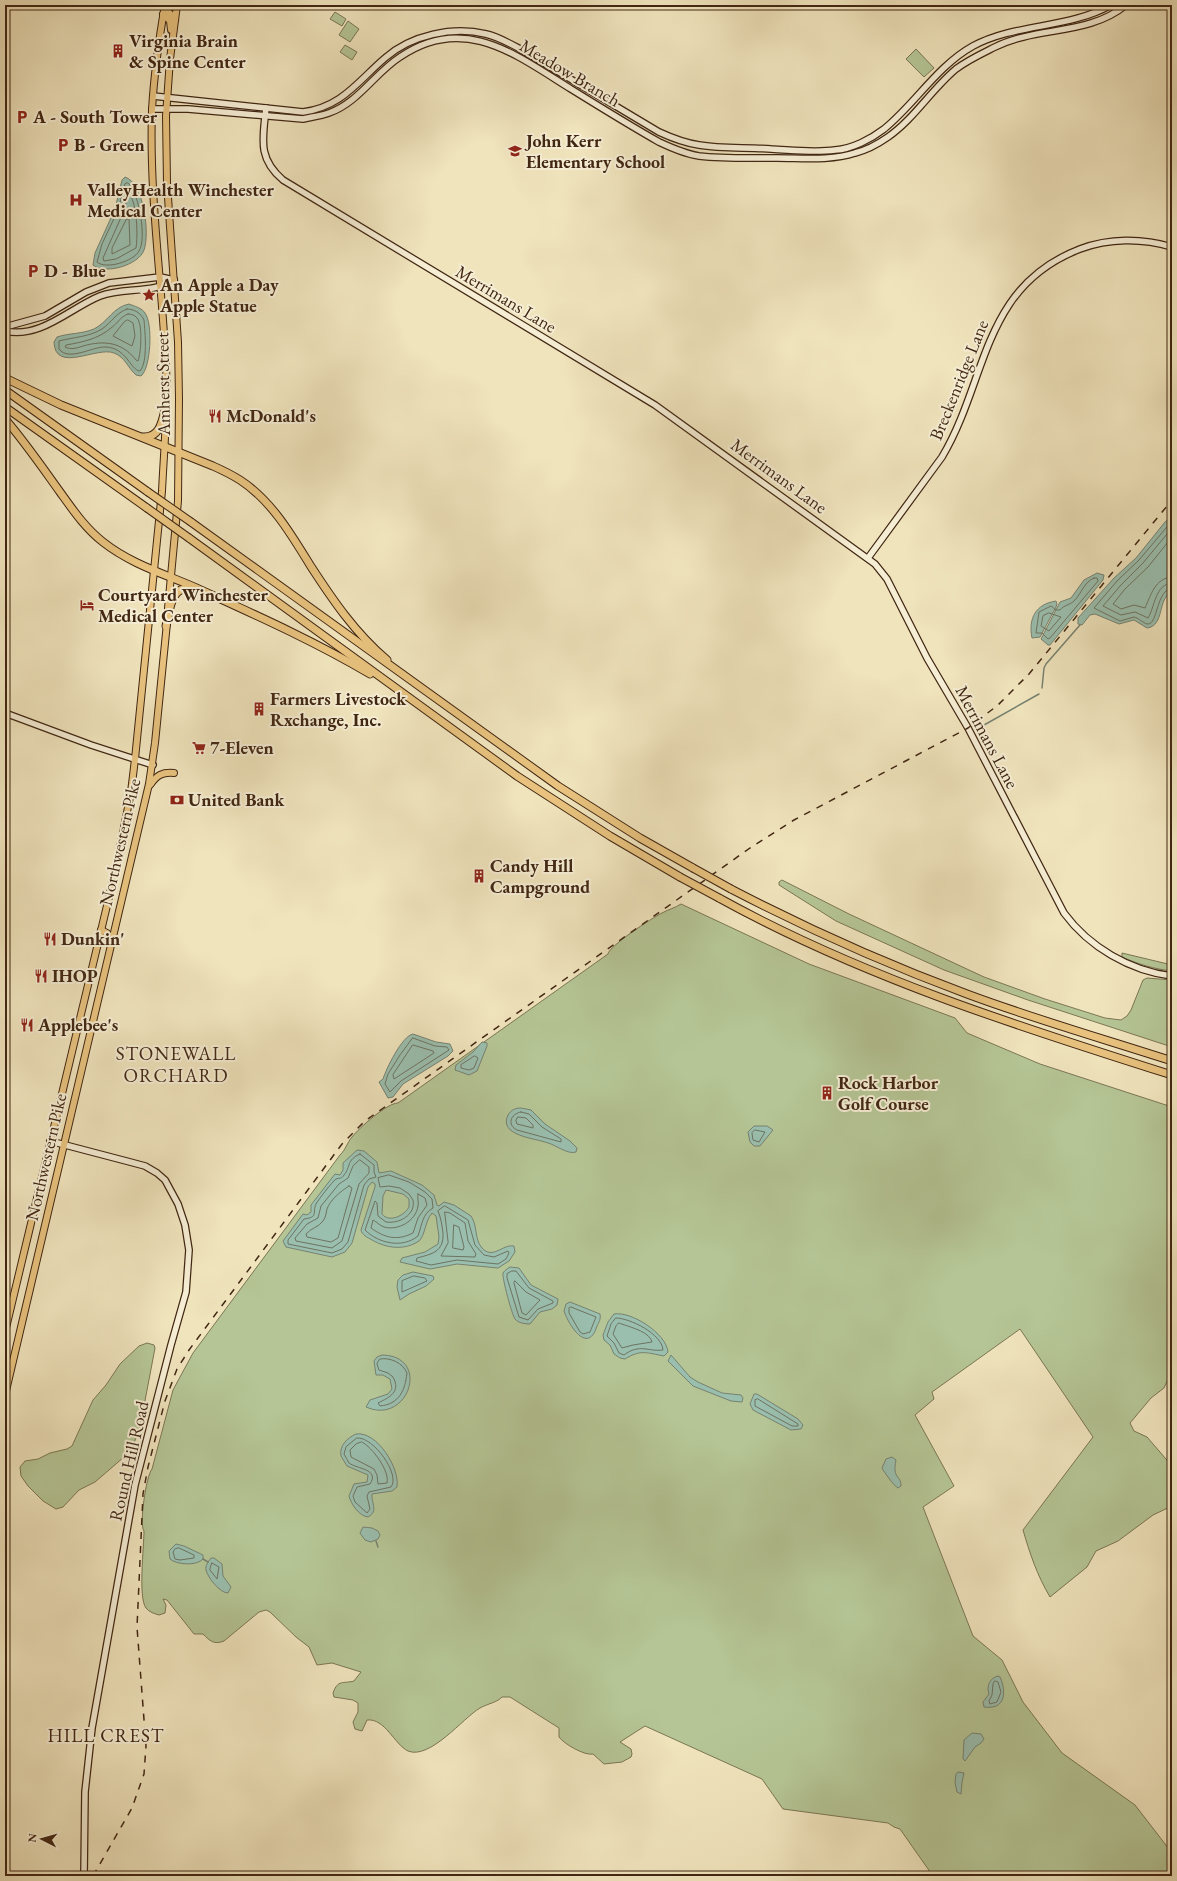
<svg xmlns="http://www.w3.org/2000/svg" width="1177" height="1881" font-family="'EB Garamond',serif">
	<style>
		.green { fill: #b5c595; stroke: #7b7654 }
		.water { fill: #9abfaf; stroke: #768271; fill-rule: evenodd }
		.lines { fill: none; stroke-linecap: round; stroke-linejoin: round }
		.shore { stroke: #6e7361; stroke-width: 1 }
		.stream { stroke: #768271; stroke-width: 1.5 }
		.secondary-casing { stroke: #412713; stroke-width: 8 }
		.primary-casing { stroke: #412713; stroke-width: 8 }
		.highway-casing { stroke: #412713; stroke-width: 9 }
		.secondary { stroke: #f5edd4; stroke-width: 5.5 }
		.primary { stroke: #e8c27e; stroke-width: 6 }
		.highway { stroke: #e8c27e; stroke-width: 7 }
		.rail { stroke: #412713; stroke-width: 1.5; stroke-dasharray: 7 7; stroke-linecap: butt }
		.highway-bridge-casing { stroke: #412713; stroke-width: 9; stroke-linecap: butt }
		.highway-bridge { stroke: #e8c27e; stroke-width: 7 }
		.labels { text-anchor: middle; stroke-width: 4; stroke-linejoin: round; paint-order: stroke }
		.poi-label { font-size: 18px; font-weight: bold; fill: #412713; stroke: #f5edd4; text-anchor: start }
		.street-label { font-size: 18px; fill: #412713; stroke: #f5edd4 }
		.neighbourhood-label { font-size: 19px; letter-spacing: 1px; fill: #412713; stroke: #f5edd4 }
	</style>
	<rect width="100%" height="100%" fill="#f0e4bd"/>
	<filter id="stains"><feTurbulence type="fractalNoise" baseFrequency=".005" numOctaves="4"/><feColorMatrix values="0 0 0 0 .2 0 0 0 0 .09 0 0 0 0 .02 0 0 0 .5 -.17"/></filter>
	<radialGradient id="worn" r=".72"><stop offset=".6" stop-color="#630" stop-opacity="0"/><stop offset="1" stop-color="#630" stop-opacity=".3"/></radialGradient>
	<g class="green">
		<polygon points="335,12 346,19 342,26 330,19"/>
		<polygon points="348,21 359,29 350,42 339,35"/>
		<polygon points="345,45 357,52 352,60 340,52"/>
		<polygon points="916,49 934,68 924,77 906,59"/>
		<polygon points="782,880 849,914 984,977 1045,999 1105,1018 1121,1020 1127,1016 1131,1010 1143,980 1147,978 1172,980 1172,1047 1028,1000 944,970 836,921 779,885 779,882"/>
		<path d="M681,904l128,60 146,54 12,15 73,31 132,43v263l-8,18 -13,10 -21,25 4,8 13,6 25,29v40l-19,9 -35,26 -22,10 -9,16 -37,30c-13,-22 -20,-43 -27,-67l70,-93 -73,-108 -88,63 2,7 -19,16 39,71 -31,21 50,129 29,24 21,42 39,51 73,52 37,48v23h-239l-33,-47 -6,-2 -6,-4 -105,-14 -21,-30 -117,-53 -25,16 11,7 1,5 -1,3 -9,5 -18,2 -11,-10c-8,2 -29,-10 -34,-17v-9l-49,-31h-8c-4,5 -15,7 -22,11 -17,10 -50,52 -72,43 -14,-7 -23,-33 -41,-31l-5,11 -7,-2 -2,-7 5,-10v-9l-5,-3 -19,-3 -1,-4c5,-14 10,-9 21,-12l7,-9 -29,-9 -15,2 -8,-18 -13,-10 -26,-25 -4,-2 -7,2 -35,29c-10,4 -14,0 -21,-7h-9l-27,-34 -4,-1 3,6 -1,8 -6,2c-4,-1 -10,-3 -13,-7 -8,-10 -2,-62 -2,-77 -5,-6 2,-55 8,-62l21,-79 20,-37 147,-198c6,-6 7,-12 12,-18 7,-9 35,-34 46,-34l210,-149c1,-8 44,-36 54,-41 7,-4 13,-5 19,-9z"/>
		<path d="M1122,953l50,12v6c-18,-2 -34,-7 -50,-14z"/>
		<polygon points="147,1343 154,1345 155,1348 140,1427 131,1451 95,1482 79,1490 63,1507 56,1509 43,1501 28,1486 21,1476 20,1467 25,1461 38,1459 50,1453 67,1449 72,1446 93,1400 106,1385 120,1364 139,1346"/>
	</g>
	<g class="water">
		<path d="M125,177c19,6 25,57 19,73 -5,15 -39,25 -51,15l2,-12 20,-44 7,-29z"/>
		<path d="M129,304c5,2 13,4 16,9 8,10 6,55 -4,63l-5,-1c-8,-7 -11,-18 -22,-22 -17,-7 -59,21 -60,-11l3,-5c12,-4 25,-3 37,-8 14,-7 19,-22 35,-25z"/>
		<path d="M1172,516v76c-15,6 -7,34 -25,36l-13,-8 -15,4 -24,-10 -5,1 -8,10 -4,-1v-6l36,-40 22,-20 29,-36z"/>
		<polygon points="1097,573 1104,575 1103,580 1050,645 1048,645 1041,639 1060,602 1071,598 1084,580"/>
		<path d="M1056,601l1,3 -1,3 -16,30 -8,1c-4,-20 4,-34 24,-37z"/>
		<path d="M413,1034l23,8 14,2 3,7 -5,5 -45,28 -10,13 -5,1 -9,-16 4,-3c3,-10 19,-43 30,-45z"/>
		<polygon points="482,1042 487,1043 487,1046 477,1071 469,1075 455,1070 456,1065 473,1052"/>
		<path d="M521,1108l10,2 14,14 25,17 7,7 -1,4c-8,3 -20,-7 -28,-9 -13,-5 -50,-7 -40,-28 3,-5 7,-7 13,-7z"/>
		<polygon points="754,1126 767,1126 773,1130 760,1146 754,1146 750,1142 748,1132"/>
		<path d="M357,1150l7,1 13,11 2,11 12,-2 31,14 12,10 3,10 2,1 5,-4 10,3 17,11c7,10 3,23 11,32 11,12 20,-4 32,-2l1,6 -6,9 -11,7 -41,-4 -27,5 -30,-7 2,-4 23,-6 13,-8 1,-7 -3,-21 -4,-3c-7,8 -7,23 -13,28 -15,10 -33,7 -47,-1 -5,-3 -10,-5 -11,-10l14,-43v-3l-3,-2 -4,5 -16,56 -7,9 -13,5 -46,-10 -3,-6 20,-27 4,1 4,-3v-7l24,-31 5,1 3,-5v-7zM386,1190l17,4 6,5v8c-5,9 -20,16 -27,7l1,-18z"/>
		<path d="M510,1267l9,1 12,17 27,14 -1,6 -5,4 -12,3 -10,12c-5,0 -12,-1 -15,-5 -3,-4 -13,-41 -12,-46 2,-3 4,-4 7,-6z"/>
		<polygon points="413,1272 433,1276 434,1279 426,1286 409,1294 400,1300 397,1287 398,1280 403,1275"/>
		<path d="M570,1302l30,12c1,5 -1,8 -3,12 -9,29 -28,0 -33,-15l2,-7z"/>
		<path d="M614,1314c17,-3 52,19 54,38l-4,4c-17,-3 -23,-7 -39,3l-5,-1 -6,-4 -4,-9 -6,-5 -1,-5 5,-13z"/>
		<path d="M382,1355c50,1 26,71 -16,52l4,-7 18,-6 4,-5 -2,-10 -7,-4h-7l-2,-14 3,-4z"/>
		<polygon points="671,1355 690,1377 698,1382 722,1393 741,1395 743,1398 742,1402 731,1401 693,1386 668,1361"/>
		<polygon points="754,1394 757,1394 798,1419 803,1425 801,1429 791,1430 753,1410 750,1404"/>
		<path d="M356,1434c21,-3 44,34 41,53l-5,4 -20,3c-1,9 7,17 -4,23 -9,-1 -17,-13 -19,-21l5,-12 13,-2 1,-7 -21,-9 -6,-10c-2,-10 6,-18 15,-22z"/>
		<path d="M892,1457l4,3c-4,20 5,14 5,26l-3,2c-4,-2 -14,-16 -16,-20l4,-9z"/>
		<polygon points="363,1527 372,1528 378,1531 380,1535 378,1539 371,1542 365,1540 360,1533"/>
		<path d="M176,1544l8,2 19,9v4c-6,7 -26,6 -33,0l-1,-8z"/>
		<path d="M211,1558h3l8,6 1,12 8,11 -3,6c-8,0 -20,-15 -22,-23 -1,-4 2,-8 5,-12z"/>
		<path d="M998,1676l2,1c7,16 5,33 -16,30l-1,-5 6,-8c-3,-8 1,-16 9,-18z"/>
		<polygon points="972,1733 981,1734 984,1739 981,1743 975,1747 965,1761 963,1759 964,1740"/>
		<polygon points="958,1772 964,1773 962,1782 961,1794 957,1792 955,1782 956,1774"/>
	</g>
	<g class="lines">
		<g class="shore">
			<path d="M128,183c11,9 19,56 11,68 -5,10 -33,19 -42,11l5,-18 16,-34 7,-26z"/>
			<path d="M130,195c7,9 8,41 6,53l-20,11 -12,2 -1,-3 20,-45 5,-17z"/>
			<polygon points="129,219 130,245 112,254 112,248 126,220"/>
			<path d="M127,309c7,0 14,4 17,11 1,12 4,42 -4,51 -10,-1 -13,-23 -34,-24 -13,-1 -37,15 -47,2v-8c15,-4 30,-4 43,-12 10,-7 14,-16 25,-20z"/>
			<path d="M128,314c3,0 7,1 9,4 6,6 4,35 1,43l-2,-1c-14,-18 -32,-20 -53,-14 -6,2 -12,4 -18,1l1,-2c17,-3 32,-6 45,-17 7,-5 9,-11 17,-14z"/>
			<polygon points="128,320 133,323 135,336 132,346 113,336 124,322"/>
			<path d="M1172,521l-33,39 -22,21 -23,27 26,13 14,-4c5,1 10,7 14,7 10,0 8,-34 24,-36"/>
			<path d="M1172,528l-29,35 -22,22 -18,21 18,9 14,-3 13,6c7,-11 7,-34 24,-35"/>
			<path d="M1172,537l-24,30 -23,22 -12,15 8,5 13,-4 11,3c6,-13 10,-30 27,-31"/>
			<path d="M1094,578h3l1,3 -48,57 -2,1 -6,-6h-6l3,-21 12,-6 5,4h4c4,-5 10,-5 14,-9 8,-8 10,-19 20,-23z"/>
			<polygon points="1049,613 1061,617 1049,631 1041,626 1043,616"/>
			<polygon points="413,1038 435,1046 447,1047 449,1050 401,1081 390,1092 385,1084 388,1074 400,1055"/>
			<polygon points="413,1045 433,1051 434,1053 394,1079 393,1075"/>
			<polygon points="475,1056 478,1058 474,1068 469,1070 461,1068 461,1065"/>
			<path d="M521,1112l8,2 13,13 19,12v3l-44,-12c-10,-5 -7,-16 4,-18z"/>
			<polygon points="518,1117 526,1118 533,1125 533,1128 517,1124 516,1121"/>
			<polygon points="755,1130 765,1132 759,1142 753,1140 752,1133"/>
			<path d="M360,1154l14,11v7l2,5 -7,2 -5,6 -16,57 -6,7 -10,4 -44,-9v-4l16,-21c15,-2 8,-6 12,-15 2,-4 16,-22 20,-25 3,-1 6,0 8,-4 7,-8 2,-15 16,-21z"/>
			<polygon points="360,1160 369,1167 369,1173 359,1184 342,1241 332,1248 296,1241 295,1238 307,1224 318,1218 321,1206 339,1184 348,1178 353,1166"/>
			<path d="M389,1175l20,7 16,10 7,7 1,9c-11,6 -11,17 -15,28 -16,13 -40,7 -53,-6l10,-29 2,2 1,13 8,6c13,2 30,-7 27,-22l-4,-6 -9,-6 -11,-2 -9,1 -2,-9z"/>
			<path d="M349,1186l3,2 -14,50 -7,4 -24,-5 -1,-3c5,-6 13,-7 17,-13 3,-4 3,-8 4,-12 3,-9 14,-18 22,-23z"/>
			<path d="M418,1194l7,4 2,7 -9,13 -5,15c-16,8 -28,5 -42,-5l2,-8c4,2 6,5 11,7 14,4 32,-6 34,-21 1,-4 -1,-8 0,-12z"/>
			<path d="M445,1206l23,14 7,25 9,10 10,2 14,-6 1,2 -3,6 -8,5 -41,-4 -26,5 -15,-4 1,-3c15,-4 27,-6 26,-25 -1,-8 -2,-15 -5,-22z"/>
			<polygon points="445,1212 450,1213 465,1223 468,1241 476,1254 475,1257 441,1256 448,1243"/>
			<polygon points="454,1225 459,1227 464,1247 463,1250 453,1248"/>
			<polygon points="512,1271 516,1271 529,1288 553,1301 553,1303 538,1309 528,1320 519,1317 507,1278 507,1274"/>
			<polygon points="414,1276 425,1278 427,1281 402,1292 402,1281"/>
			<polygon points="515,1281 526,1292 540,1300 526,1315 522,1313 514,1283"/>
			<polygon points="571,1307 596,1317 590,1332 583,1334 580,1332 569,1313 569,1308"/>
			<path d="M616,1318c14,0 46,16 47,32 -15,2 -23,-7 -39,5l-5,-2 -5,-10 -7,-7 4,-12z"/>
			<path d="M619,1323c10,4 30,8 33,19l-19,3 -11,3 -9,-14 3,-8z"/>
			<path d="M380,1359c10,-2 23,4 27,14 -2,18 -8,31 -27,33l-2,-3c12,-6 23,-11 15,-26l-5,-4 -9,-3 -2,-6z"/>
			<polygon points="758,1399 798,1424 798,1426 792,1426 755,1406 755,1400"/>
			<path d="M357,1438c16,-2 44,37 34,49l-22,5 -2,4 3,13 -3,4 -12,-11 -2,-6 4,-9 13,-3c10,-15 -13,-15 -21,-21 -2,-3 -3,-6 -5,-9l2,-7z"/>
			<path d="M362,1442c10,5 28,29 25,41l-9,1 -1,-9 -3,-6 -23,-12 -1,-7 6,-6z"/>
			<polygon points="179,1548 194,1555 194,1558 180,1560 175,1559 173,1552 175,1549"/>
			<polygon points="212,1563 219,1567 217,1579 210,1570"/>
			<polygon points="995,1681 998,1682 1001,1692 997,1702 990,1704 989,1701 992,1695 993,1684"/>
		</g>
		<g class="stream">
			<polyline points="1042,688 1044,668 1046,664 1080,625"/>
			<polyline points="977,729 1039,694"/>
			<polyline points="376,1541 378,1547"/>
			<polyline points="203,1559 208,1562"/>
		</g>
		<g class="secondary-casing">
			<g id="secondary">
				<path d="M153,96l150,16c39,-5 55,-31 82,-54 26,-23 68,-32 101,-24 13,3 25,10 36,16l137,82c13,6 26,11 40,13 23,4 49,2 72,4 21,1 43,4 64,1 17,-1 36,-11 49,-21 31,-25 53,-63 89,-83 43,-23 95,-17 138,-41"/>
				<path d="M266,108c-3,30 -9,50 17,72l372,225 220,159 12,15 40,79 41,70 96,185c25,34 66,58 108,63"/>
				<path d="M152,109h36l115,10c9,-2 18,-3 26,-6 29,-10 46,-40 71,-56 64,-44 116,-2 171,32 29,18 58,36 88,53 13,6 26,12 40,14 26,3 52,2 78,2 25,0 54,3 78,-5 12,-3 23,-9 33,-16 26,-18 43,-47 68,-68 12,-9 25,-15 39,-22 42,-21 93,-11 131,-42"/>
				<polyline points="5,327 45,316 86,292 109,283 160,277 174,280"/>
				<path d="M5,331c36,8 65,-23 95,-35 24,-9 53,-2 74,-16"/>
				<path d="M868,558l74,-101c46,-77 39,-170 138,-208 29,-11 62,-11 92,-2"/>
				<polyline points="5,713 91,745 153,765"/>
				<polyline points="50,1141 130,1162 145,1166 157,1173 165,1180 178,1204 185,1225 189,1250 186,1292 171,1345 135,1485 92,1728 85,1792 84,1876"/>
			</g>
		</g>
		<g class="primary-casing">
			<g id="primary">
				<polyline points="167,5 168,11 175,20"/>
				<polyline points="163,14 170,21 171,30"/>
				<polyline points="168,608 178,501 179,399 178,342 167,183 166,116 170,59 177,5"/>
				<path d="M150,785c7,-10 12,-13 24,-12"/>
				<polyline points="101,930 107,933 110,944"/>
				<path d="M5,1332l111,-464 15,-76 4,-33 27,-268c2,-41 6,-83 4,-124 -4,-86 -17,-171 -14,-257 2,-35 7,-71 13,-105"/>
				<polyline points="5,1395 149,784 155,743 167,623"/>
			</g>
		</g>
		<g class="highway-casing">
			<g id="highway">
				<path d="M5,378l56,27 152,61c9,4 19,9 27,14 31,20 51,54 70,85 22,34 45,68 77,95"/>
				<polyline points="5,390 148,492"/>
				<polyline points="5,407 147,508"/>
				<path d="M5,419c20,23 37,48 55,73 13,18 25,36 43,50 29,23 65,33 98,48 57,26 115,52 169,84"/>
				<path d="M143,437c16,1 19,-14 22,-27"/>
				<polyline points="191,522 558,786 640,838 693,868"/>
				<polyline points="189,538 517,776 610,836 680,877"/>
				<path d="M166,626c4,-16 4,-41 27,-38"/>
				<path d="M731,889c77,40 155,75 236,105 67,25 137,45 205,67"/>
				<path d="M719,898c143,79 298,128 453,177"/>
			</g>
		</g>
		<use href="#secondary" class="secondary"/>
		<use href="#primary" class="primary"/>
		<use href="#highway" class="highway"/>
		<polyline class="rail" points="93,1876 132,1808 144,1774 146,1746 137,1627 143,1494 148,1467 165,1401 177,1369 189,1350 342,1144 365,1121 750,848 794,820 968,728 998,705 1029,674 1172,500"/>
		<g class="highway-bridge-casing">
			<g id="highway-bridge">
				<polyline points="148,492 191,522"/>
				<polyline points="147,508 189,538"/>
				<polyline points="693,868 731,889"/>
				<polyline points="680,877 719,898"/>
			</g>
		</g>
		<use href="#highway-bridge" class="highway-bridge"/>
	</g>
	<defs>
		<g id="building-bare" transform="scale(1.08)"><path d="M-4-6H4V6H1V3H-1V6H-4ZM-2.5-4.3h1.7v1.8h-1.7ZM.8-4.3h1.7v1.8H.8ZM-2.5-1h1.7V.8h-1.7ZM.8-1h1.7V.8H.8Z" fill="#8f2418" stroke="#f5edd4" stroke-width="2.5" paint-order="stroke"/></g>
		<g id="parking-bare" transform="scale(1.08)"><path d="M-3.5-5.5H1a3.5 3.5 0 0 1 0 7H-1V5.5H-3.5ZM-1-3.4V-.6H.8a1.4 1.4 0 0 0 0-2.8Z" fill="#8f2418" stroke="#f5edd4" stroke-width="2.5" paint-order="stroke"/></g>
		<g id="school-bare" transform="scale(1.08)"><path d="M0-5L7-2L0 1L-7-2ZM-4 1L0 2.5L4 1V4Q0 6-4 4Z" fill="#8f2418" stroke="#f5edd4" stroke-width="2.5" paint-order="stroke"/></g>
		<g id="hospital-bare" transform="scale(1.08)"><path d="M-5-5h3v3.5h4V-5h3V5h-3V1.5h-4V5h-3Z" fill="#8f2418" stroke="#f5edd4" stroke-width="2.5" paint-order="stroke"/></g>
		<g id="sight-bare" transform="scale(1.08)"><path d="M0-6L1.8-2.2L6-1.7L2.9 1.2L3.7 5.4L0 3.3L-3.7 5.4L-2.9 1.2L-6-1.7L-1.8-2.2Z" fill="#8f2418" stroke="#f5edd4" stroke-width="2.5" paint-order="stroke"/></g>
		<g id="restaurant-bare" transform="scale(1.08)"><path d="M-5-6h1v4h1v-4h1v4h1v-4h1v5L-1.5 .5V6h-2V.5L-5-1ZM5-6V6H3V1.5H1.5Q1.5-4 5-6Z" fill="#8f2418" stroke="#f5edd4" stroke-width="2.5" paint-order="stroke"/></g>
		<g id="hotel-bare" transform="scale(1.08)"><path d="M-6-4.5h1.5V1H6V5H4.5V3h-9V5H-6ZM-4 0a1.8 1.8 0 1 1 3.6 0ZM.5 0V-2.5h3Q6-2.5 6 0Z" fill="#8f2418" stroke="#f5edd4" stroke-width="2.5" paint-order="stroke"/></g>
		<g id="supermarket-bare" transform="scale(1.08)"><path d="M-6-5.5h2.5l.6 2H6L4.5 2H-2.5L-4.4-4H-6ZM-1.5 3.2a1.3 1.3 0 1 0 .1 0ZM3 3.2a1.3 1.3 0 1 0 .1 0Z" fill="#8f2418" stroke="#f5edd4" stroke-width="2.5" paint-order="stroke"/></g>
		<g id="bank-bare" transform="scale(1.08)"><path d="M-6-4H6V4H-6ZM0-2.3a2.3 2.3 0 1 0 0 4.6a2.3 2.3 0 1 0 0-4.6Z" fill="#8f2418" stroke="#f5edd4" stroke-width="2.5" paint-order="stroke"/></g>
	</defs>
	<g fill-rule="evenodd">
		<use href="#building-bare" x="118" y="51"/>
		<use href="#parking-bare" x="22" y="117"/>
		<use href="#parking-bare" x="63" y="145"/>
		<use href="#school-bare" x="515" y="151"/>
		<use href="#hospital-bare" x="76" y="200"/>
		<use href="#parking-bare" x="33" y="271"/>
		<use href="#sight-bare" x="149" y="295"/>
		<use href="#restaurant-bare" x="215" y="416"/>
		<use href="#hotel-bare" x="87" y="605"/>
		<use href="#building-bare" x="259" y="709"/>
		<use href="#supermarket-bare" x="199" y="748"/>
		<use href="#bank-bare" x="177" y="800"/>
		<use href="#building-bare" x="479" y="876"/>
		<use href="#restaurant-bare" x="50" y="939"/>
		<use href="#restaurant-bare" x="41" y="976"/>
		<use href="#restaurant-bare" x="27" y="1025"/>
		<use href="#building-bare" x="827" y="1093"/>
	</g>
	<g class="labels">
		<g class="poi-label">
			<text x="129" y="47">Virginia Brain<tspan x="129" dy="21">&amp; Spine Center</tspan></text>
			<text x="33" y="123">A - South Tower</text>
			<text x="526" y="147">John Kerr<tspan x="526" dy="21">Elementary School</tspan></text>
			<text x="74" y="151">B - Green</text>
			<text x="87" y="196">ValleyHealth Winchester<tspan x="87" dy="21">Medical Center</tspan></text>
			<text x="44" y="277">D - Blue</text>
			<text x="160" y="291">An Apple a Day<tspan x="160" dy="21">Apple Statue</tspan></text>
			<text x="226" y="422">McDonald's</text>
			<text x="98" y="601">Courtyard Winchester<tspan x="98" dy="21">Medical Center</tspan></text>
			<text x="270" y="705">Farmers Livestock<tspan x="270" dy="21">Rxchange, Inc.</tspan></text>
			<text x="210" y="754">7-Eleven</text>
			<text x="188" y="806">United Bank</text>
			<text x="490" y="872">Candy Hill<tspan x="490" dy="21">Campground</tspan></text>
			<text x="61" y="945">Dunkin'</text>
			<text x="52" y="982">IHOP</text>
			<text x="38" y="1031">Applebee's</text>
			<text x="838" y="1089">Rock Harbor<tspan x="838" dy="21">Golf Course</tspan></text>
		</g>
		<g class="street-label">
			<text transform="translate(570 73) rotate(31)" y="6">Meadow Branch</text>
			<text transform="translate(506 299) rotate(31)" y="6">Merrimans Lane</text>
			<text transform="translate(959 380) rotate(-68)" y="6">Breckenridge Lane</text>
			<text transform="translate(163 384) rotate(-91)" y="6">Amherst Street</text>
			<text transform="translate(779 476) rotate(36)" y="6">Merrimans Lane</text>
			<text transform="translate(987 737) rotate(62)" y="6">Merrimans Lane</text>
			<text transform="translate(120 842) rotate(-77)" y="6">Northwestern Pike</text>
			<text transform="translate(46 1157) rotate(-77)" y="6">Northwestern Pike</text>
			<text transform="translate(129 1461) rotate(-77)" y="6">Round Hill Road</text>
		</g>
		<g class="neighbourhood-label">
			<text x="176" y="1060">STONEWALL<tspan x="176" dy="22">ORCHARD</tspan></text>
			<text x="106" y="1742">HILL CREST</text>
		</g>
	</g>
	<rect width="1177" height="1881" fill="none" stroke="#f0e4bd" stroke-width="20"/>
	<rect x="6" y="6" width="1165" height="1869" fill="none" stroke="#412713" stroke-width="2"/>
	<rect x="10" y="10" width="1157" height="1861" fill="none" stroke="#412713"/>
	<g transform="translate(42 1839) rotate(276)" stroke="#f5edd4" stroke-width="3" paint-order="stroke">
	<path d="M0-3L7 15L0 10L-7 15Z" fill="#412713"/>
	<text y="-6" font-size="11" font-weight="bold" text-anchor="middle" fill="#412713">N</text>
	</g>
	<rect width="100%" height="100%" filter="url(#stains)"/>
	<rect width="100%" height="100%" fill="url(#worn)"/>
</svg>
